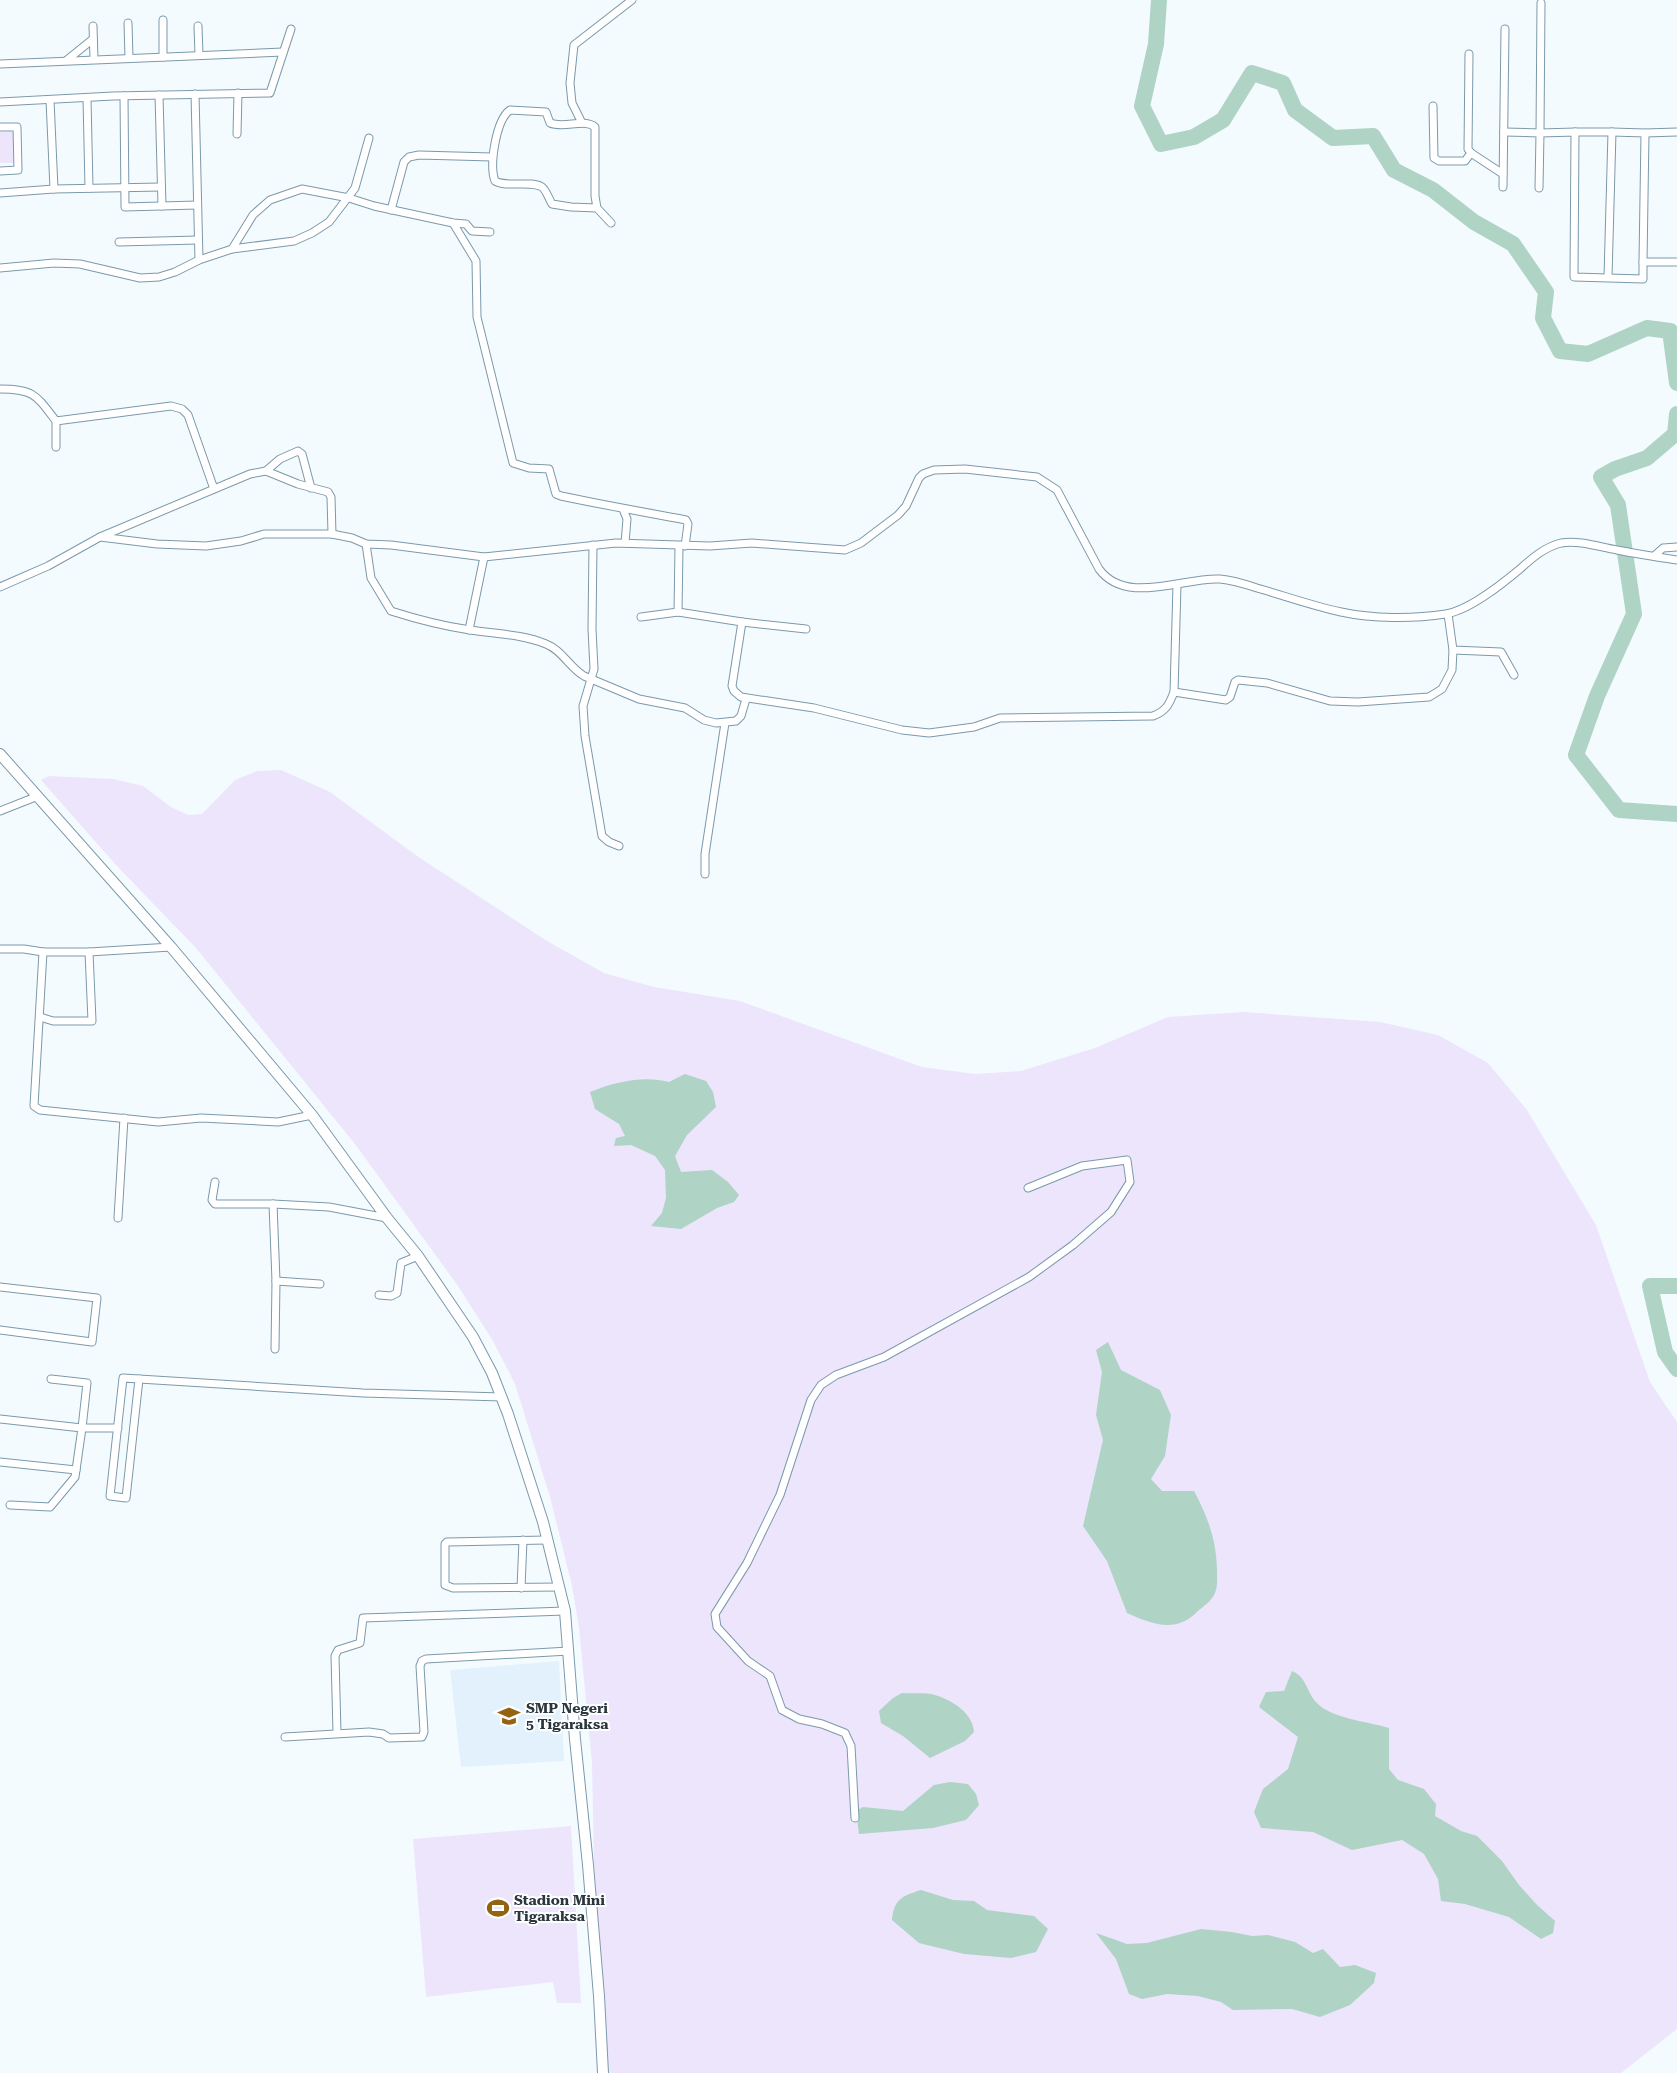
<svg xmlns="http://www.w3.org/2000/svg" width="1677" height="2073" font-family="'Roboto Serif',serif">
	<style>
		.built { fill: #e2f1fb }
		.green { fill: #ece5fc }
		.water { fill: #afd3c5 }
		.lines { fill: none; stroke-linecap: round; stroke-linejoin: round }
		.river { stroke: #afd3c5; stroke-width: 16 }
		.street-casing { stroke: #7b99ab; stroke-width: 9 }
		.secondary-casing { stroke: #7b99ab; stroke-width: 12 }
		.street { stroke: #fff; stroke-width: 7 }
		.secondary { stroke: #fff; stroke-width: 10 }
		.labels { text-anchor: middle; stroke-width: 4; stroke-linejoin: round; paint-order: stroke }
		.poi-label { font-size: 14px; font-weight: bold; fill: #2a363d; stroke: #fff; text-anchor: start }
	</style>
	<rect width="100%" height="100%" fill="#f4fbff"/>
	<polygon class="built" points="559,1661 564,1761 461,1767 450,1670"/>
	<g class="green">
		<rect x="0" y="132" width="15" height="31"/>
		<polygon points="281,770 330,792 417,856 547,941 604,973 654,987 740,1001 922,1067 975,1074 1021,1071 1095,1048 1168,1017 1243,1012 1380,1022 1438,1035 1488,1063 1527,1110 1596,1225 1650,1382 1677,1422 1677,2029 1621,2073 607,2073 594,1863 592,1763 579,1628 572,1586 550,1497 515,1384 493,1341 458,1286 355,1144 196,948 116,865 41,780 49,776 113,779 143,786 171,807 188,815 202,814 235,780 257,771"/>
		<polygon points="571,1826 581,2003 557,2003 553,1982 426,1997 413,1839"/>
	</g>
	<g class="water">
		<path d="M685,1074l21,7 7,11 3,15 -29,28 -12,21 6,16 31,-2 16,12 11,13 -5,7 -17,6 -36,21 -30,-3 11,-13 4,-15 -1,-28 -10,-14 -24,-11 -17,1 2,-8 9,-2 -6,-12 -24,-15 -5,-17c24,-10 54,-17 79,-10z"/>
		<path d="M1108,1342l13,28 39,20 11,25 -6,41 -14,23 11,12h32c14,26 23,51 23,81 0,7 1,16 -3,23 -3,6 -10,11 -16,16 -22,23 -46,13 -71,2l-20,-52 -24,-35 20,-86 -7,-25 6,-43 -6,-22z"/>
		<path d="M1292,1671c15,6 14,21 25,32 13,15 53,19 72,25v41l9,11 26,9 12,15 -1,12 26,15 16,5 25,25 17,24 18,20 18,16 -2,12 -12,6 -32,-22 -44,-13 -24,-3 -3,-22 -14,-25 -22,-14 -50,10 -39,-18 -52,-4 -7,-16 9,-23 25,-20 10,-32 -39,-30 7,-15 18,-1z"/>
		<path d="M902,1693c11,1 23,-1 33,2 17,5 38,18 39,37l-9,9 -35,17 -27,-22 -22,-13 -2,-12 14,-13z"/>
		<polygon points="950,1782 968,1784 976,1794 979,1805 966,1820 933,1828 859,1834 856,1811 863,1807 903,1811 934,1785"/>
		<path d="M921,1890l32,10 21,1 13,9 47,6 14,13 -12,23 -25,6 -47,-4 -45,-11 -27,-23c2,-21 10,-24 29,-30z"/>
		<polygon points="1201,1929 1232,1932 1252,1936 1268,1935 1295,1942 1313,1953 1323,1949 1340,1967 1355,1965 1376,1973 1374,1983 1350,2005 1320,2017 1292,2009 1233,2010 1221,2002 1198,1996 1167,1994 1142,1999 1129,1994 1116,1959 1096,1933 1127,1944 1147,1943"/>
	</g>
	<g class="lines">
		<g class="river">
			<polyline points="1159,0 1156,44 1142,106 1161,144 1194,137 1223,120 1252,73 1283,83 1295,110 1333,138 1373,136 1394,170 1433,190 1474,222 1513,244 1546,292 1543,318 1560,351 1588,354 1647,328 1670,331 1677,383"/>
			<polyline points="1677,414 1675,434 1647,458 1615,469 1601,477 1618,505 1634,614 1597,696 1576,755 1619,810 1677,814"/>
			<polyline points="1677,1286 1650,1286 1665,1352 1677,1369"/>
		</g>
		<g class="street-casing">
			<g id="street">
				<polyline points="1541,3 1540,133 1575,132 1574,277 1643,279 1643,262 1677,262"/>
				<polyline points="128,23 129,58"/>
				<polyline points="93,26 94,59"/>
				<polyline points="198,26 199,55"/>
				<polyline points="1469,54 1468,149 1471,153 1503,174"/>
				<polyline points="163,57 163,20"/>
				<polyline points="67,60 93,39"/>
				<polyline points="0,64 283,52"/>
				<polyline points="195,94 199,260"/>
				<polyline points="159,95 162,206"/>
				<polyline points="124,96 125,207 197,205"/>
				<polyline points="87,98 89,188"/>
				<polyline points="50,100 54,189"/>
				<polyline points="0,102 113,96 270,93 291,29"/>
				<polyline points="1433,106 1434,158 1439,161 1465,161 1471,153"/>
				<polyline points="582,123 572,103 570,83 574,45 632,0"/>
				<polyline points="0,127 17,127 18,170 0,171"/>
				<polyline points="1504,132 1540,133 1539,188"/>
				<polyline points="1575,132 1612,132 1608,277"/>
				<polyline points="1612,132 1645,133 1643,262"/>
				<polyline points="1645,133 1677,132"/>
				<polyline points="237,134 238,93"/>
				<polyline points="1503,187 1505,29"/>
				<polyline points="0,193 54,189 161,187"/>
				<path d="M597,208l-26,-1 -19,-3c-3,-5 -6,-14 -10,-17 -11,-7 -35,1 -47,-6 -6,-16 1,-61 15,-71l36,2 4,11c15,6 33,-5 45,4v69l2,12 14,15"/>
				<polyline points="391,210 404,162 409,157 419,155 492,157"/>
				<path d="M453,223l23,38 1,56 36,146 16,5 20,1 7,25 5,2c42,9 83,16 125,24l2,4 -3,22"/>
				<polyline points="119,242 198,240"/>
				<polyline points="232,249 294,241 312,233 329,222 355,188 369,138"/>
				<polyline points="0,268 54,263 80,264 140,278 159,277 175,272 199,260 232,249 253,215 270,200 302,189 349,198 374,206 453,223 466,224 472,231 490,232"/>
				<path d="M0,389c34,0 36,6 56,32v26"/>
				<polyline points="56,421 171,406 182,409 188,415 214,489"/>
				<polyline points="266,471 280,459 298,451 302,454 311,488"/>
				<polyline points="623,509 627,519 625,543"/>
				<polyline points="100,537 250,474 266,471 298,484 328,492 331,497 332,534"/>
				<path d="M366,544l5,34 20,33c25,8 52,15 79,19 25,4 52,4 76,14 16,6 23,23 38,32l55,23 46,9 19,12 12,3 20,-2 5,-5 5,-17"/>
				<polyline points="593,545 592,629 594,669 583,706 585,736 602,836 609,842 619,846"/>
				<polyline points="1654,556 1663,548 1677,547"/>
				<path d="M0,587l48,-21 52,-29 57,7 49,2 35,-5 23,-7h68l20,4 14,6 25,1 93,12 132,-14 94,3 42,-3 93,7 16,-7 37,-28 8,-9 13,-28 4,-4 11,-4 31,-1 72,8 20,13 42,79c27,37 84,8 121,10 13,1 25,5 37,9 28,8 56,18 84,24 32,7 72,7 105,2 24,-4 56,-30 74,-45 12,-11 25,-22 41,-26 19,-3 38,4 56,7 20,4 40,7 60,10"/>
				<polyline points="678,612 679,546"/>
				<polyline points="1448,614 1453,650 1501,652 1514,675"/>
				<path d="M641,617l37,-5 64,10 -10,64 2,5 7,6 73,11 88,22 27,3 45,-6 26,-9 153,-2c13,-5 16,-11 21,-24l3,-107"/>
				<polyline points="742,622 806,629"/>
				<polyline points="469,630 484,557"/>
				<polyline points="1174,692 1226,700 1230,697 1235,682 1238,680 1267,683 1330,701 1358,702 1429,697 1442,689 1452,670 1453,650"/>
				<polyline points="0,811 38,796"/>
				<polyline points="705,874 705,854 725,723"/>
				<polyline points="171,947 89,952 43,952 34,1106 40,1110 158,1122 201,1118 278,1122 312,1115"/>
				<polyline points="0,949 24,949 43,952"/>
				<polyline points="40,1017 53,1021 92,1021 89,952"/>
				<polyline points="215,1182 212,1200 215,1204 273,1204 329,1207 387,1218"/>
				<polyline points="273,1204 276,1281 275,1349"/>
				<polyline points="118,1218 124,1118"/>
				<polyline points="276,1281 320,1284"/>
				<polyline points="0,1287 97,1298 92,1342 0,1330"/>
				<polyline points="379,1295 391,1296 397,1293 401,1263 418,1256"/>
				<polygon points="123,1378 139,1379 126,1498 110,1496"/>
				<polyline points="139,1379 363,1393 502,1397"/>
				<polyline points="0,1419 82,1428 87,1383 51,1379"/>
				<polyline points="0,1462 76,1470 82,1428 118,1428"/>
				<polyline points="10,1505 50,1507 75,1477 76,1470"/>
				<polyline points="547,1540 447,1542 445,1544 445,1585 453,1588 559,1587"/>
				<polyline points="521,1588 523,1540"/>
				<polyline points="337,1733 335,1656 338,1650 360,1643 363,1618 565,1611"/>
				<polyline points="285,1737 369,1732 383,1734 389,1738 422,1737 424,1732 420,1666 422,1661 426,1659 569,1651"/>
				<polyline points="855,1818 851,1746 845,1733 822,1724 799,1719 782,1710 770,1676 748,1661 717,1627 715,1614 747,1563 780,1495 811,1400 821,1385 836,1375 884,1357 1029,1277 1073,1245 1111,1212 1130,1182 1127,1160 1082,1166 1028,1188"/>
			</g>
		</g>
		<g class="secondary-casing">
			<polyline id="secondary" points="0,754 171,947 312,1115 387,1218 418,1256 473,1337 492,1373 508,1414 543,1522 565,1611 575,1739 588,1865 599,1996 603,2073"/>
		</g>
		<use href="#street" class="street"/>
		<use href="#secondary" class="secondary"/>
	</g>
	<defs>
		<g id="school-bare" transform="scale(1.725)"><path d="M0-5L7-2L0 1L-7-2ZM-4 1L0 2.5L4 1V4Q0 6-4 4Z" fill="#936312" stroke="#fff" stroke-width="2.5" paint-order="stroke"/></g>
		<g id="stadium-bare" transform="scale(1.725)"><path d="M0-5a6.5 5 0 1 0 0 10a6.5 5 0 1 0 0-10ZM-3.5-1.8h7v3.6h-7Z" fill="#936312" stroke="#fff" stroke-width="2.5" paint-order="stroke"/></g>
	</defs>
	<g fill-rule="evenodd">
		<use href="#school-bare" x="509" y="1716"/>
		<use href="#stadium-bare" x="498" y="1908"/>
	</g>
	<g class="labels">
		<g class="poi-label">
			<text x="526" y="1713">SMP Negeri<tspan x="526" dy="16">5 Tigaraksa</tspan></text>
			<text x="514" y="1905">Stadion Mini<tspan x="514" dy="16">Tigaraksa</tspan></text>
		</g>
	</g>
</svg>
